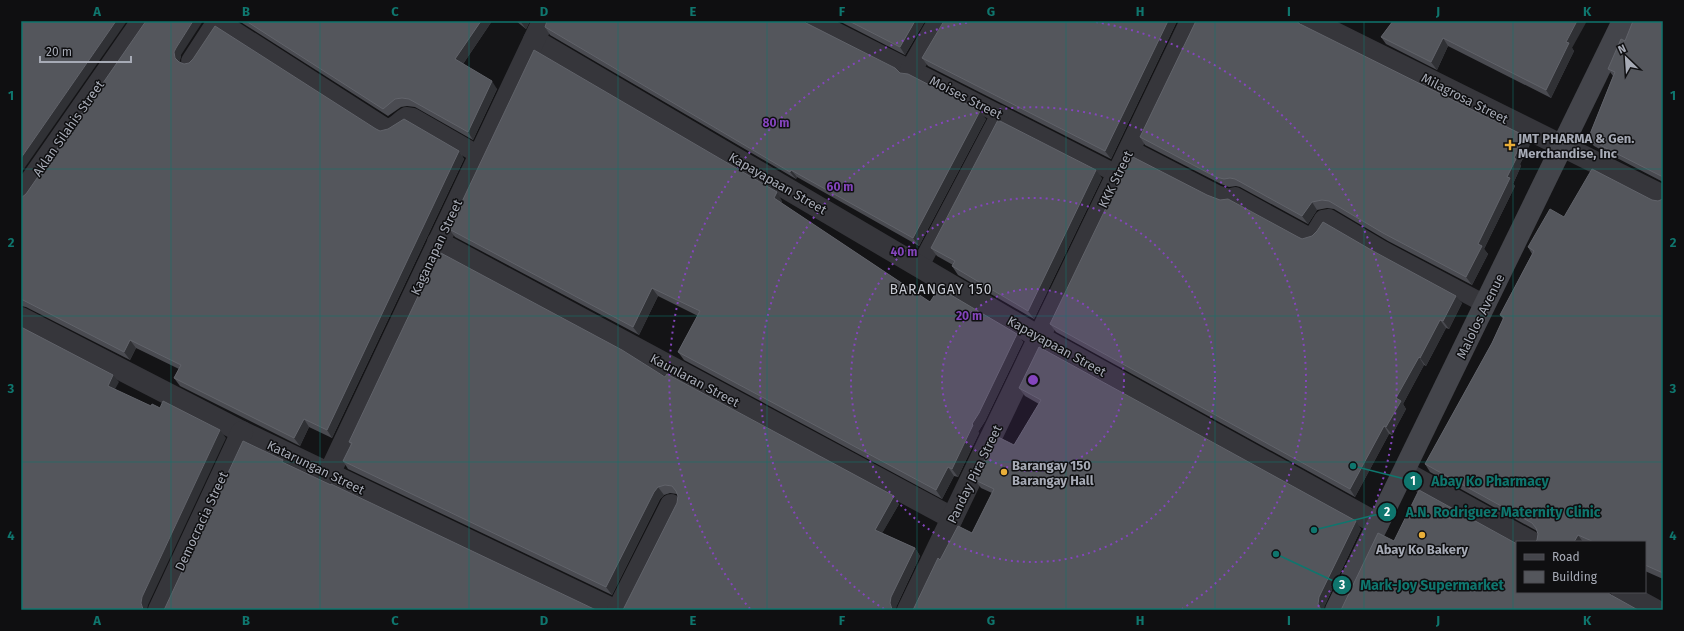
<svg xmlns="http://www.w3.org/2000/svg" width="1684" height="631" font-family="'Fira Sans',sans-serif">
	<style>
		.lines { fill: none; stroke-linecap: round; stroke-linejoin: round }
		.lane { stroke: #36363b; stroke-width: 18 }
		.street { stroke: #36363b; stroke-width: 22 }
		.secondary { stroke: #44454b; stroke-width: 22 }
		.wall { fill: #4a4b51 }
		.shaded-wall { fill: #303135 }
		.building { fill: #54565c; stroke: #61636a }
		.grid { fill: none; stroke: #0f766e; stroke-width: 1; stroke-opacity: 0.55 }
		.ring { fill: none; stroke: #8445bd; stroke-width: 2; stroke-dasharray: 2 4 }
		.poi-dot { fill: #eaaf39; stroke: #0f0f11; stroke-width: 1.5 }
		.labels { text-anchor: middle; stroke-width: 3; stroke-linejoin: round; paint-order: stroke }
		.street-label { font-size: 13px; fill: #a7abb6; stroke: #0f0f11 }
		.poi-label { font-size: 13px; font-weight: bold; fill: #a7abb6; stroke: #0f0f11; text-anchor: start }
		.neighbourhood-label { font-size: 14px; letter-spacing: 1px; fill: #c7cad2; stroke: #0f0f11 }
		.centre { fill: #8445bd; stroke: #0f0f11; stroke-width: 2 }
		.ring-label { font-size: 12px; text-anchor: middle; font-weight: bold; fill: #8445bd; stroke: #0f0f11; stroke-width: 3; stroke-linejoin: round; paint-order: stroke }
		.leader { fill: none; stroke: #0f766e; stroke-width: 1.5 }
		.callout-dot { fill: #0f766e; stroke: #0f0f11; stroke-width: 1.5 }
		.mark-label { font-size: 12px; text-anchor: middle; font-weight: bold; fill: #fff }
		.callout-label { font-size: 14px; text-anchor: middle; font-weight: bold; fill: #0f766e; stroke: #0f0f11; stroke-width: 3; stroke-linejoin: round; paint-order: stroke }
		.neatline { fill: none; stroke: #0f766e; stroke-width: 1.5 }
		.grid-label { font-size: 13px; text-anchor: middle; font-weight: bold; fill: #0f766e }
	</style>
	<rect width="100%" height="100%" fill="#141416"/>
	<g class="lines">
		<g class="lane">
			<path d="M220,21l167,107c9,-2 12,-8 19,-12l7,1 66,38"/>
			<polyline points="816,21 1117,174"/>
			<polyline points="190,61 216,21"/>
			<polyline points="1130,149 1217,194 1229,198 1235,196 1308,236 1314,234 1323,219 1329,218 1383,250 1485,304"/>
			<polyline points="920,266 1000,114"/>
		</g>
		<g class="street">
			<polyline points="1311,21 1663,196"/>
			<polyline points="534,40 1039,337 1378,524"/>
			<polyline points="911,70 939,21"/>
			<polyline points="21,195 142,21"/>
			<polyline points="438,242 952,518"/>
			<polyline points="21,318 242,432 614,610"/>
			<polyline points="1404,472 1531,542"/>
			<polyline points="329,474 543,21"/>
			<polyline points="1622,592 1655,610"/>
			<polyline points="159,610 242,432"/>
			<polyline points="618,610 671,505"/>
			<polyline points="908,610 1191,21"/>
		</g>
		<polyline class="secondary" points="1336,610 1623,21"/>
	</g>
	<g class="wall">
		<polygon points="239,21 492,21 463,64 497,89 473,140 415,107 407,106 401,107 388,116"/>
		<polygon points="516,21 530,21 526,29"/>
		<polygon points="839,21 925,21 905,55"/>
		<polygon points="1177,21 1111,159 928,66 922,58"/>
		<polygon points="1196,21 1299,21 1299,24 1525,136 1530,144 1520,164 1521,166 1513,184 1515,186 1484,249 1488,254 1472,285 1388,241 1334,209 1327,208 1317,210 1308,224 1240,187 1236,186 1229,187 1221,184 1145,145 1140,137"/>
		<polygon points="1393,21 1572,48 1574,51 1551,98 1448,46 1437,70 1386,44 1381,37"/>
		<polygon points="1663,21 1663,182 1594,146 1588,139 1613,76 1608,69 1625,41"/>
		<polygon points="806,22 806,23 900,73 986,119 919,246 797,177 796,179 550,35 545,27"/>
		<polygon points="181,55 180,60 180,63 380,131 459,151 464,159 332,438 309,427 300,446 180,386 174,378 179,369 136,348 130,360 26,307 21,306 21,198"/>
		<polygon points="1102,178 1034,319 958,275 952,266 953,265 937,256 931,248"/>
		<polygon points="1207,195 1220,200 1298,237 1462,303 1449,329 1446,328 1426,366 1424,365 1403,404 1406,409 1392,435 1389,434 1355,497 1056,332 1050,324"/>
		<polygon points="1663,199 1663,579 1645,571 1645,542 1535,542 1537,540 1538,534 1537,531 1430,472 1425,464 1492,343 1503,319 1500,315 1532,254 1528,247 1564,217 1652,200 1658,201"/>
		<polygon points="782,201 781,203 930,302 1017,334 1023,342 985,421 978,432 979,433 958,477 954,476 942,499 684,360 678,352 698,316 658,296 639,335 455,237 449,229"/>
		<polygon points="665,377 899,504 882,533 915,548 920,556 897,605 624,608 677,503 678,496 677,494 670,493 664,495 660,499 612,595 348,469 343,461 351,445 349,442"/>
		<polygon points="1019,388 1361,529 1325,605 914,608 940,560 972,533 992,493 981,488 975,480 1014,445 1039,404 1025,396"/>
	</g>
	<g class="shaded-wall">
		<polygon points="116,21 127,21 21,173 21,158"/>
		<polygon points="193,21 203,21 181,55 180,60 181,65 175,58 174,52 176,48"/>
		<polygon points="481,21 492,21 461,67 455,59"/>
		<polygon points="520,21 530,21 526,29"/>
		<polygon points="915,21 925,21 905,55 900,47"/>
		<polygon points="1168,21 1177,21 1111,159 1105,151"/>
		<polygon points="1577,21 1587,21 1572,48 1574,51 1551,98 1546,90 1566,42"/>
		<polygon points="1443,38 1448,46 1437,70 1431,62"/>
		<polygon points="492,81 497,89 473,140 468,132"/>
		<polygon points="980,111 986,119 919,246 913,238"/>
		<polygon points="1525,136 1530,144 1520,164 1521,166 1513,184 1515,186 1484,249 1488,254 1472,285 1466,277 1478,244 1507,177 1514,158"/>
		<polygon points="459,151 464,159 332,438 327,430"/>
		<polygon points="791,170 797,177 796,179 790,172"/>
		<polygon points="1096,170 1102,178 1034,319 1028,311"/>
		<polygon points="777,192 782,201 779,206 774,198"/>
		<polygon points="1312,202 1317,210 1308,224 1302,216"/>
		<polygon points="652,288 658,296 639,335 633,327"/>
		<polygon points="1456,296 1462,303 1449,329 1443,321"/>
		<polygon points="1440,320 1446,328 1426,366 1420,358"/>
		<polygon points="1017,334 1023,342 985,421 978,432 979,433 958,477 952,469 972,424"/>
		<polygon points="130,340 136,348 130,360 124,352"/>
		<polygon points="1419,357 1424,365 1403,404 1406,409 1392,435 1386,427 1396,398"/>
		<polygon points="113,375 119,382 113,393 108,386"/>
		<polygon points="304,419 309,427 300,446 294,438"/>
		<polygon points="1384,426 1389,434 1355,497 1350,489"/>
		<polygon points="220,430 226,438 148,605 147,610 144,610 141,603 142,597"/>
		<polygon points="948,467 954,476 942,499 936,490"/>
		<polygon points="658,487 664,495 660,499 612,595 606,587 654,492"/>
		<polygon points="894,496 899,504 880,537 875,530"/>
		<polygon points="1356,521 1361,529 1325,605 1324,610 1321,610 1318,604 1319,597"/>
		<polygon points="1578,535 1583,542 1574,542"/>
		<polygon points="915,548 920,556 897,605 896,610 893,610 890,603 891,597"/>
	</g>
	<g class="building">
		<polygon points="21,21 116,21 21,158"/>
		<polygon points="146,21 193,21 176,48 174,52 175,58 179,62 184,64 189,63 193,59 215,26 376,129 380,131 388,129 404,119 459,151 327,430 304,419 294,438 174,378 181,365 130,340 124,352 21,299 21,198 26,194"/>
		<polygon points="246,21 481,21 455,59 492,81 468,132 409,99 402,98 395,99 383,109"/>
		<polygon points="547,21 804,21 806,23 895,68 900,73 908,74 980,111 913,238 791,170 790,172 545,27"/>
		<polygon points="849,21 915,21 900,47"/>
		<polygon points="944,21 1168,21 1105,151 922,58"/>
		<polygon points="1196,21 1296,21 1300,24 1525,136 1514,158 1516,159 1507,177 1510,178 1478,244 1482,246 1466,277 1383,233 1329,201 1322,200 1312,202 1302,216 1235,179 1230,178 1224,179 1216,177 1140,137"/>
		<polygon points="1393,21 1577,21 1566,42 1569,43 1546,90 1443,38 1431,62 1381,37"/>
		<polygon points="1633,21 1663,21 1663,177 1588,139 1615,72 1608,69 1621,39 1625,41"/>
		<polygon points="534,50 777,192 774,198 930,302 939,288 1017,334 979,413 972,424 973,425 952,469 948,467 936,490 678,352 700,311 652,288 633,327 449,229"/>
		<polygon points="998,120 1096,170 1028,311 952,266 955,261 931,248"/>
		<polygon points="1131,156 1207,195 1220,200 1228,199 1298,237 1302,239 1312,236 1317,231 1323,222 1373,251 1456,296 1443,321 1440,320 1420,358 1419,357 1396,398 1401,401 1386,427 1384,426 1350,489 1050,324"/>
		<polygon points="1592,169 1652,200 1658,201 1663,199 1663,573 1645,565 1645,542 1594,542 1578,535 1574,542 1535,542 1537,540 1538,534 1536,528 1532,523 1425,464 1492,343 1504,317 1500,315 1534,251 1528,247 1550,209 1564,217"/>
		<polygon points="439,252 622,350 665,377 667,374 894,496 875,530 915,548 891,597 890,603 892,609 893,610 622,610 624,608 677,503 678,496 676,491 672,486 665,485 658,487 654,492 606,587 343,461 352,443 349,442"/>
		<polygon points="21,327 113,375 108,386 151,406 152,404 160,408 163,401 220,430 142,597 141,603 143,609 144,610 21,610"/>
		<polygon points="1039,347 1356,521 1319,597 1318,604 1321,610 912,610 914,608 938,558 940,560 958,526 972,533 994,489 975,480 996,436 1014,445 1041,400 1019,388"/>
		<polygon points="243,441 283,460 282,462 331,485 331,484 596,610 163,610 165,608"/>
		<polygon points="1419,490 1517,544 1517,592 1607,592 1611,595 1638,610 1340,610 1342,608 1378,533 1394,541"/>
	</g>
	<path class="grid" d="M171,21v589M320,21v589M469,21v589M618,21v589M767,21v589M917,21v589M1066,21v589M1215,21v589M1364,21v589M1513,21v589M21,169h1642M21,316h1642M21,462h1642"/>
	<circle cx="1033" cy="380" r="91" fill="#8445bd" fill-opacity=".12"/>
	<g class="ring">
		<circle cx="1033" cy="380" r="91"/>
		<circle cx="1033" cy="380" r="182"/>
		<path d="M884 609A273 273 0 1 1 1182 609"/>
		<path d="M750 609A364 364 0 0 1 970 22M1096 22A364 364 0 0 1 1316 609"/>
	</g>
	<g class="poi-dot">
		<path d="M1508 139h4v4h4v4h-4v4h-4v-4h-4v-4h4z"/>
		<circle cx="1004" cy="472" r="4"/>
		<circle cx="1422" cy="535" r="4"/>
	</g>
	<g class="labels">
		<g class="street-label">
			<text transform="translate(966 97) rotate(27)" y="5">Moises Street</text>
			<text transform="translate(1465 98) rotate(27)" y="5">Milagrosa Street</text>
			<text transform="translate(68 128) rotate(-55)" y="5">Aklan Silahis Street</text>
			<text transform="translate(1115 179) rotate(-64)" y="5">KKK Street</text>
			<text transform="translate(778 183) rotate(30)" y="5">Kapayapaan Street</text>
			<text transform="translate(436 247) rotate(-65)" y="5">Kaganapan Street</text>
			<text transform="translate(1480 316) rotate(-64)" y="5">Malolos Avenue</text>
			<text transform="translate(1057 346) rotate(29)" y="5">Kapayapaan Street</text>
			<text transform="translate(695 380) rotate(28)" y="5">Kaunlaran Street</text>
			<text transform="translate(316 467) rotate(26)" y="5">Katarungan Street</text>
			<text transform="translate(974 474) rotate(-64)" y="5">Panday Pira Street</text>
			<text transform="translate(201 521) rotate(-65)" y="5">Democracia Street</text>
		</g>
		<g class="poi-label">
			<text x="1518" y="143">JMT PHARMA &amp; Gen.<tspan x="1518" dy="15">Merchandise, Inc</tspan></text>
			<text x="1012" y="470">Barangay 150<tspan x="1012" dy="15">Barangay Hall</tspan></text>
			<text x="1422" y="554" text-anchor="middle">Abay Ko Bakery</text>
		</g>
		<g class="neighbourhood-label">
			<text x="941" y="294">BARANGAY 150</text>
		</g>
	</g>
	<circle cx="1033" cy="380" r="6" class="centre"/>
	<g class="ring-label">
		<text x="776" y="127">80 m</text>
		<text x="840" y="191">60 m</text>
		<text x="904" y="256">40 m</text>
		<text x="969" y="320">20 m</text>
	</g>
	<path class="leader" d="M1353 466L1413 481M1314 530L1387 512M1276 554L1342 585"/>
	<g class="callout-dot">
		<circle cx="1353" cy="466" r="4"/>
		<circle cx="1314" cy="530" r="4"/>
		<circle cx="1276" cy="554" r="4"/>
		<circle cx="1413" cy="481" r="10"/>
		<circle cx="1387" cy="512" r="10"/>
		<circle cx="1342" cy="585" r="10"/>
	</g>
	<g class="mark-label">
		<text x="1413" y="485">1</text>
		<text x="1387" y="516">2</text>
		<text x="1342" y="589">3</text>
	</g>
	<g class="callout-label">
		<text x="1490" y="486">Abay Ko Pharmacy</text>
		<text x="1503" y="517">A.N. Rodriguez Maternity Clinic</text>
		<text x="1432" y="590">Mark-Joy Supermarket</text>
	</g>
	<rect width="1684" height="631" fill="none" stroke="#0f0f11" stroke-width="44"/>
	<rect x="1516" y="541" width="130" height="52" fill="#0f0f11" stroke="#4c4d53"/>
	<rect x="1524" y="554" width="20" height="6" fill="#44454b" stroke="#4c4d53"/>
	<text x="1552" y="561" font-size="12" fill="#a7abb6">Road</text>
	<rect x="1524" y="571" width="20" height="12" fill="#54565c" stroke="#4c4d53"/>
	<text x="1552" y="581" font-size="12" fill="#a7abb6">Building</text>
	<g transform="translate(1626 58) rotate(335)" stroke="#0f0f11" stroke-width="3" paint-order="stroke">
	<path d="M0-3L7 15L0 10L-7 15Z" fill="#a7abb6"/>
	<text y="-6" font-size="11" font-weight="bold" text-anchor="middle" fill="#a7abb6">N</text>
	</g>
	<path d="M40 56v6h91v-6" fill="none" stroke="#a7abb6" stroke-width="2"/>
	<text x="46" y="56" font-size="12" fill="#a7abb6" stroke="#0f0f11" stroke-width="3" paint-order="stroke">20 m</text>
	<rect x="22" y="22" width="1640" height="587" class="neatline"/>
	<g class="grid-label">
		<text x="97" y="16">A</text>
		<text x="246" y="16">B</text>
		<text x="395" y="16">C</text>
		<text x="544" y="16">D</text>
		<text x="693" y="16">E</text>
		<text x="842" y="16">F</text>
		<text x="991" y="16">G</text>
		<text x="1140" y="16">H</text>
		<text x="1289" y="16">I</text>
		<text x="1438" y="16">J</text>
		<text x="1587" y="16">K</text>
		<text x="11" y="100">1</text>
		<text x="1673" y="100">1</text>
		<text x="11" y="247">2</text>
		<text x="1673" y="247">2</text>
		<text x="11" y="393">3</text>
		<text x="1673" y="393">3</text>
		<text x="11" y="540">4</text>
		<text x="1673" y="540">4</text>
		<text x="97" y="625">A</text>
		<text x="246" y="625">B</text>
		<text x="395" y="625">C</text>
		<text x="544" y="625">D</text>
		<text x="693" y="625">E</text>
		<text x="842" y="625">F</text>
		<text x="991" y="625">G</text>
		<text x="1140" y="625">H</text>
		<text x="1289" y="625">I</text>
		<text x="1438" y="625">J</text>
		<text x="1587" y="625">K</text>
	</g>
</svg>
